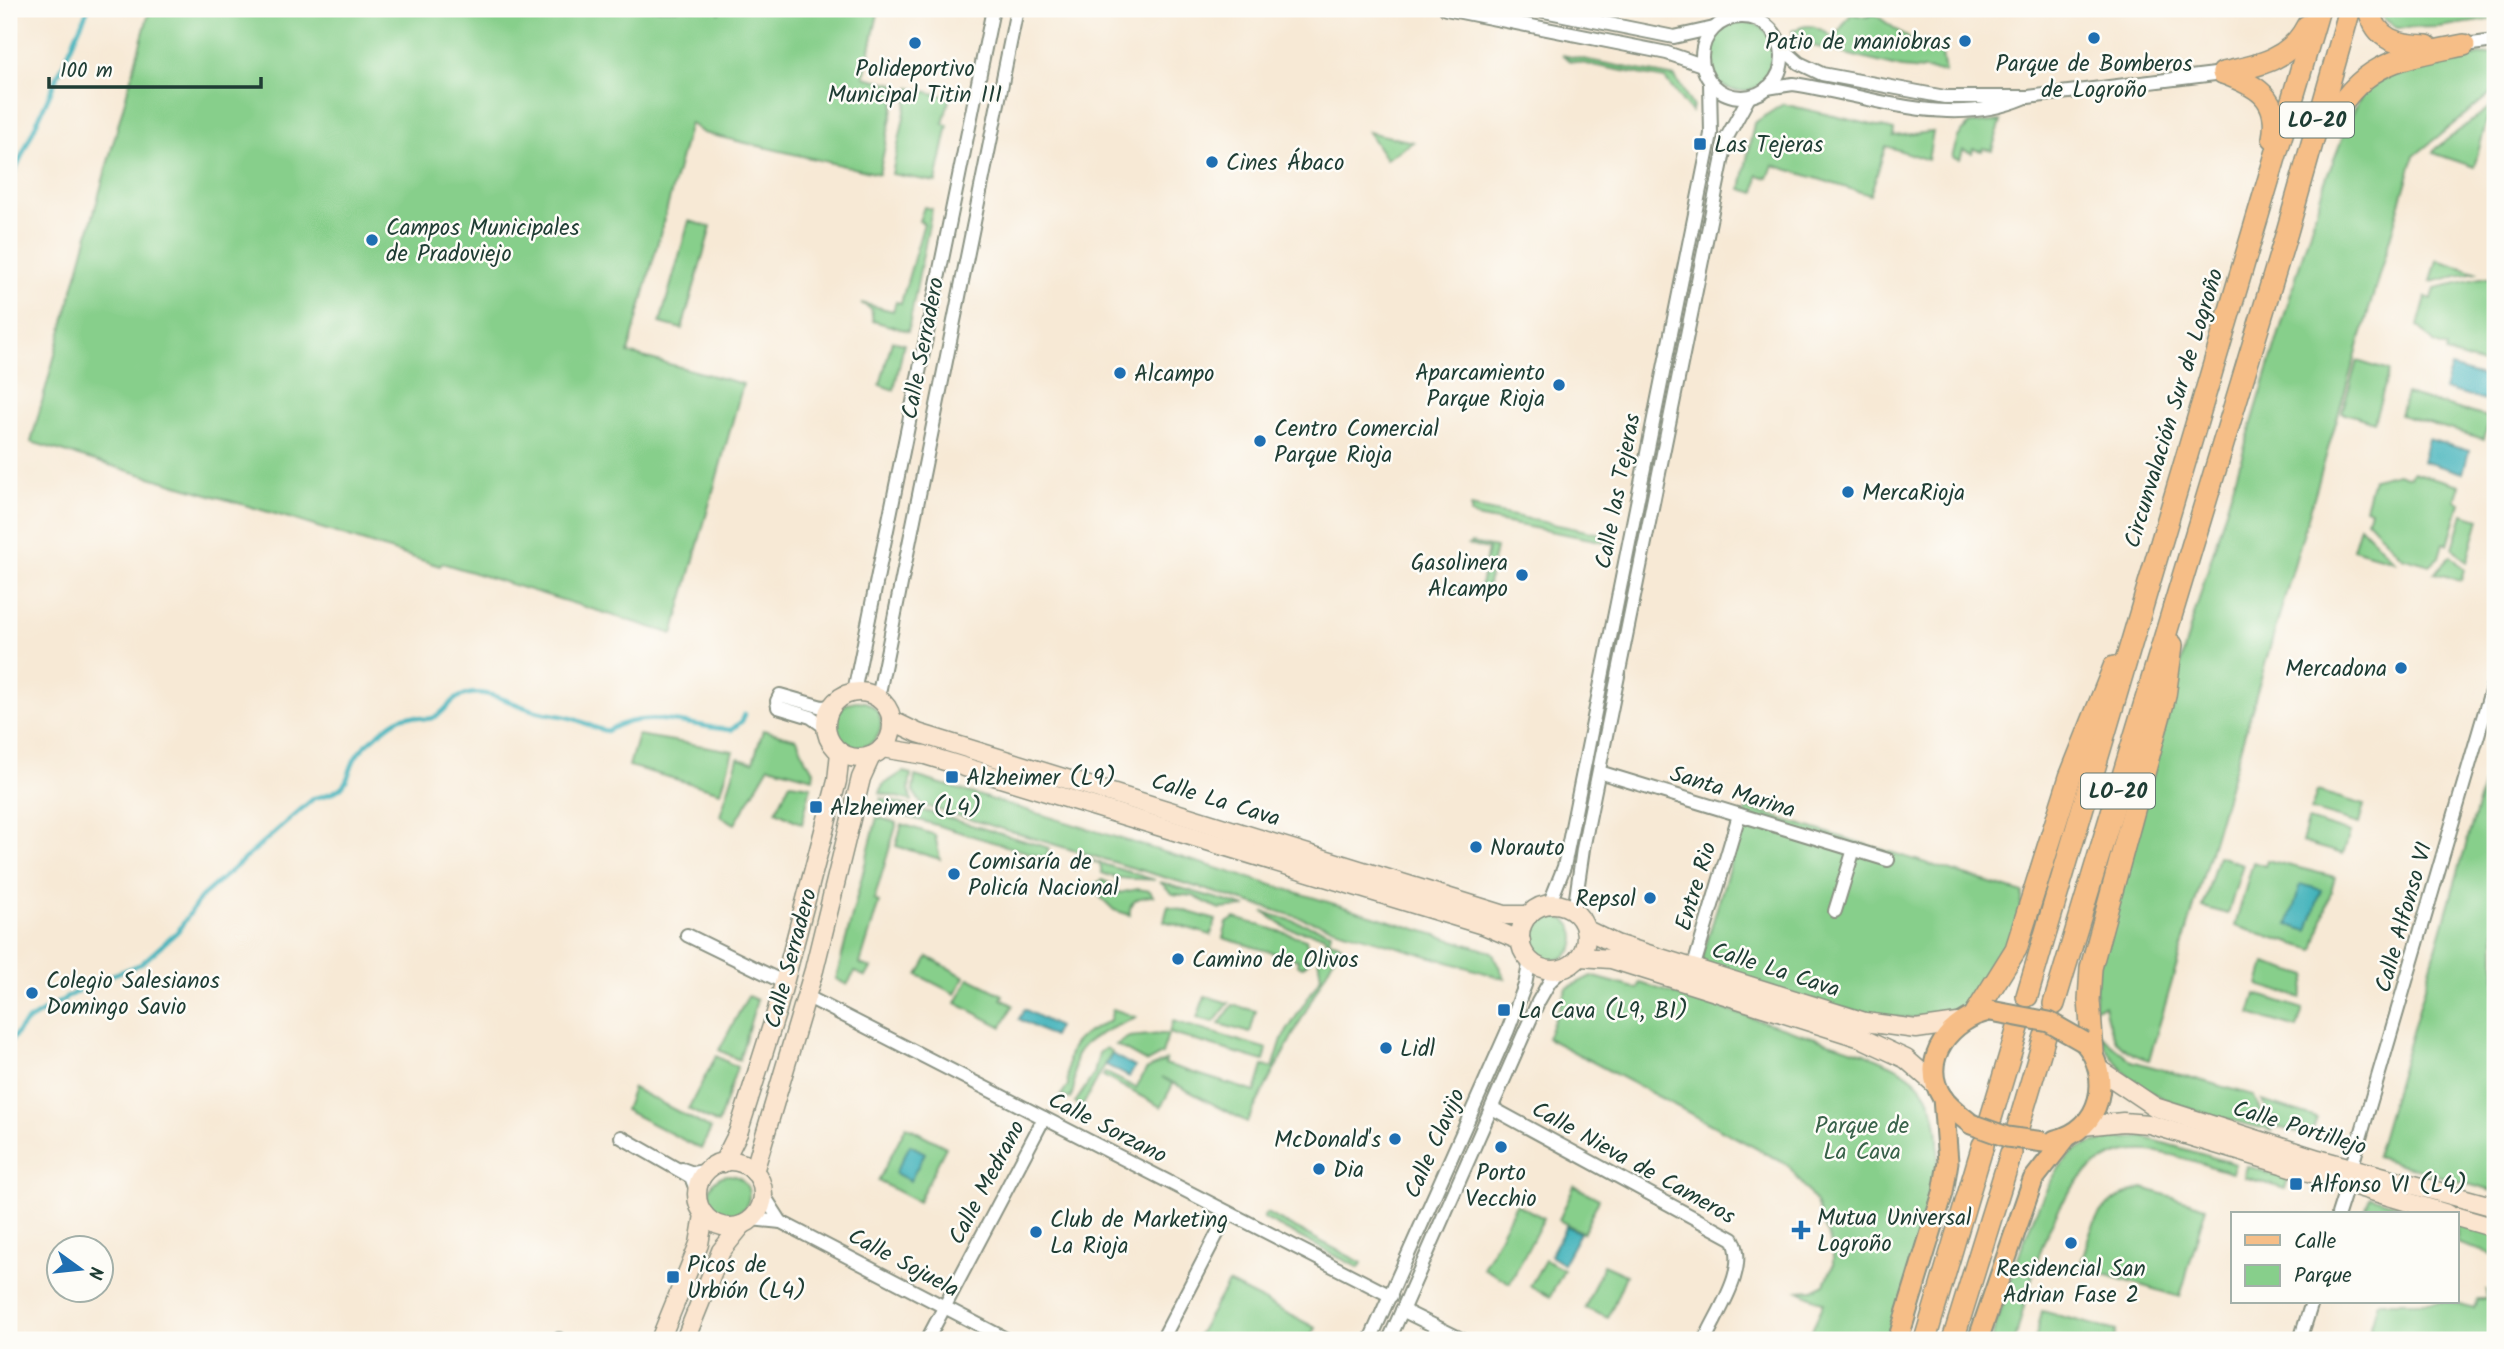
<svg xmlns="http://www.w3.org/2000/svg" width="2504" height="1349" font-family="Kalam,sans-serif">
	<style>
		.green { fill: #87cf8b; stroke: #538660; stroke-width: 2 }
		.water { fill: #43b3bb; stroke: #317878; stroke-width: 2 }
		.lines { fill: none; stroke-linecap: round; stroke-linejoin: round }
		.stream { stroke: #43b3bb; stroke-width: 4.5 }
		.street-casing { stroke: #8b9384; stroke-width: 16 }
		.secondary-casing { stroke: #8b9384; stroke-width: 21 }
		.primary-casing { stroke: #8b9384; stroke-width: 23 }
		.highway-casing { stroke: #8b9384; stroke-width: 24 }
		.street { stroke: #fff; stroke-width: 12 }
		.secondary { stroke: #fbe5cf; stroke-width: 18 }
		.primary { stroke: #f6be87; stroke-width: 19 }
		.highway { stroke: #f6be87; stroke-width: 21 }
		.primary-bridge-casing { stroke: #8b9384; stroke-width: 23; stroke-linecap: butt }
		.primary-bridge { stroke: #f6be87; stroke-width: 19 }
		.poi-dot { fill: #1f6fb2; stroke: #fdfcf7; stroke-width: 2.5 }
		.labels { text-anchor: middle; stroke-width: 5; stroke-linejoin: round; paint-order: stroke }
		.shield { fill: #fdfcf7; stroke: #62766e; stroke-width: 2 }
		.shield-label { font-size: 21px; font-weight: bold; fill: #1f3d34 }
		.poi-label { font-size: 23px; fill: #1f3d34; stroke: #fdfcf7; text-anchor: start }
		.street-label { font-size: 23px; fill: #1f3d34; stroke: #fdfcf7 }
		.park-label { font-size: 23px; fill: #39624a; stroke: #fdfcf7 }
	</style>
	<rect width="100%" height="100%" fill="#fdfcf7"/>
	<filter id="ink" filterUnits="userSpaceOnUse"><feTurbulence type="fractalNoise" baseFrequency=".0143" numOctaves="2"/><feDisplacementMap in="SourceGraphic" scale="14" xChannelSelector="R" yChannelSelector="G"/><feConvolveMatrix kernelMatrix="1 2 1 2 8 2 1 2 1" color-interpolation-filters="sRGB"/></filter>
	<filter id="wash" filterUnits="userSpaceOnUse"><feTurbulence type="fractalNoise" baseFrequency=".00686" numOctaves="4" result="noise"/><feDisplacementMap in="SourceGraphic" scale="28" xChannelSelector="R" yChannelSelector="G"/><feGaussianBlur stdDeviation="1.57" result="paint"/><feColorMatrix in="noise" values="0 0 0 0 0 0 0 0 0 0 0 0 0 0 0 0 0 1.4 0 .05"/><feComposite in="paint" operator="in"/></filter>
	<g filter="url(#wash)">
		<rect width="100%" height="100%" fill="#f7e9d5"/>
		<g class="green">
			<polygon points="150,9 720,9 719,14 721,9 879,9 864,77 898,85 879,174 703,133 690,123 628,353 743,384 673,634 442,563 440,566 289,518 31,442"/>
			<polygon points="2376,9 2495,9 2495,19 2439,27 2397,28 2376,13"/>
			<path d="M1851,14l16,3 7,-3 47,33 19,-3 5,28 -43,-4 -105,-26 -5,-11c19,-10 26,-4 42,7z"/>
			<circle cx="1741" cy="56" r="35"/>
			<path d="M2495,53v37l-81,66 -265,904c-33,-10 -38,-22 -45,-55l-10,3 3,-38 31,-100 61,-238 135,-448 24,-60 16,-35 40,-22z"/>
			<polygon points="1562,55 1675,77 1693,107 1691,112 1665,79 1571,61"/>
			<polygon points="910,88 950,97 943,124 948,125 936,182 892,174"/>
			<polygon points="1783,104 1894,130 1893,136 1933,132 1928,160 1886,146 1870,195 1773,165 1768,178 1758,175 1755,193 1741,189 1754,123"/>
			<polygon points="2491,106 2474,167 2433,153 2435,149"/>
			<polygon points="2001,121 1992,150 1983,148 1982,151 1973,149 1972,153 1963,150 1960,159 1952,157 1958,137 1969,124"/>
			<polygon points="1368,132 1413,142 1386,159"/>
			<polygon points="924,207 932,209 908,331 873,321 871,309 861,303 893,311 896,302 901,303 924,223 919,221"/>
			<polygon points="689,221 711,227 682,329 660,323"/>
			<polygon points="2437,260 2476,272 2431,282"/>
			<polygon points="2485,277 2495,280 2495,368 2446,353 2447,348 2435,344 2418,326 2426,297 2432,299 2435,288"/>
			<polygon points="892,341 904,344 894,390 880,385"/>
			<polygon points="2357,361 2389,371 2374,422 2342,412"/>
			<polygon points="2406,394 2490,418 2484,439 2400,415"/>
			<polygon points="2412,472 2460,485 2455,501 2460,503 2448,544 2443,543 2439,557 2430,565 2402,557 2367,520 2370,510 2365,508 2373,479 2398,473 2410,477"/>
			<polygon points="1471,507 1606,535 1606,542 1476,517 1471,514"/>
			<polygon points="2463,514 2479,519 2467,562 2453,548"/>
			<polygon points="2360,526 2394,561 2353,549"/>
			<polygon points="1471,543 1496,548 1485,597 1453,591 1455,585 1480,590 1488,549 1468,545"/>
			<polygon points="2451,556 2464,569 2461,580 2434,573"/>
			<circle cx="858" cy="724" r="23"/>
			<polygon points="763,730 797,739 806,761 814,770 813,778 769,766 735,824 720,816 738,758 753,762"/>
			<polygon points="638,735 733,751 721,792 629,766"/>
			<polygon points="2495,744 2495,1192 2376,1157"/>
			<polygon points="903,772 911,774 909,789 912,801 880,793 883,785"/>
			<polygon points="915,776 1492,952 1505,979 922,805 913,791"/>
			<polygon points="790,783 811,786 802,824 776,811"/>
			<polygon points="2317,791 2364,805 2359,824 2311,810"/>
			<polygon points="881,798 1049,848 1046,858 879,808"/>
			<path d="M1747,808l276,85c-2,12 -2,26 -7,37 -5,14 -30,60 -40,69 -61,50 -204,-13 -272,-34l-2,-7z"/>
			<polygon points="877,817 897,823 874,900 879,902 860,964 871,968 866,977 855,972 847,985 836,979"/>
			<polygon points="2308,820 2350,833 2343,854 2302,842"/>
			<polygon points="902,824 935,835 940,859 896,846"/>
			<polygon points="2218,856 2243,864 2228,914 2203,907"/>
			<path d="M1080,857l75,23c-18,-2 -34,1 -53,-7l-2,-9c-9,-5 -20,-2 -26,6z"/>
			<polygon points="2267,860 2335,877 2314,950 2235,926 2253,862 2265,866"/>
			<path d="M1102,880l12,5 5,8 19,-4 12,2 3,5c-10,1 -25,2 -23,19l-16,-5 -24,-23z"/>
			<polygon points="1160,882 1246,907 1219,909 1193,896 1173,894"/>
			<polygon points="1168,906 1216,920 1211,935 1164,921"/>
			<polygon points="1263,912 1331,932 1329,941 1341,944 1247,1122 1162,1077 1173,1084 1161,1107 1103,1076 1105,1072 1136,1088 1146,1070 1166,1060 1165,1064 1255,1092 1263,1066 1273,1068 1282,1039 1321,977 1318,958 1328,954 1330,946 1323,935 1288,929"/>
			<circle cx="1553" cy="938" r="22"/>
			<polygon points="1235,918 1306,939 1310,960 1303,967 1297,965 1298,960 1223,938 1227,923"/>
			<polygon points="928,957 965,977 955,994 918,975"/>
			<polygon points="2265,963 2307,976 2301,998 2259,985"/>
			<path d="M1591,976l47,13 2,-6 227,71c19,8 37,15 51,29 51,55 -8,194 -26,257h-85l17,-37 -25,-12 14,-1 12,-6 8,-19v-15l-17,-47 -28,-38 -241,-127 20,-50z"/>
			<polygon points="969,978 1003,995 1001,999 1013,1005 1002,1027 956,1003"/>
			<polygon points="2256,994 2303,1009 2297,1028 2250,1014"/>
			<polygon points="748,996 757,1000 739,1060 719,1050"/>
			<polygon points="1205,996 1229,1003 1214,1022 1197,1018"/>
			<polygon points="1233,1005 1256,1011 1250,1033 1219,1024"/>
			<path d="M1113,1009l23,8c-17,9 -59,22 -61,44 -2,15 2,24 -5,38l-9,-4 7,-10c-3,-43 7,-46 42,-65z"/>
			<polygon points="1173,1021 1267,1049 1264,1061 1169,1033"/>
			<polygon points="1161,1034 1168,1034 1162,1054 1147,1062 1116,1045 1129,1037"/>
			<path d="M2100,1035l32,26 121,34 19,36c-64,-18 -145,-27 -172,-96z"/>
			<polygon points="1106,1048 1112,1052 1082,1107 1075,1103 1094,1074 1099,1053"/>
			<polygon points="716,1056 737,1067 718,1124 688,1109"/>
			<polygon points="633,1088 711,1129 701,1149 625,1110"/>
			<polygon points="2262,1101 2317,1118 2311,1136 2277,1127"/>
			<polygon points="906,1126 946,1147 918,1202 878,1181"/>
			<path d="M2143,1137l92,27 -3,9c-26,-7 -68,-24 -94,-22 -84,3 -105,126 -123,189h-24c14,-43 49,-165 84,-189 18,-12 47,-12 68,-14z"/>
			<polygon points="2247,1166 2288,1179 2285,1189 2244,1177"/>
			<circle cx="729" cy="1195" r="20"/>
			<polygon points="1574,1186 1599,1199 1583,1233 1559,1220"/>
			<path d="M2143,1188l63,19 -26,90 -100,-30c13,-44 15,-65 63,-79z"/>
			<polygon points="2370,1197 2428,1214 2364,1214"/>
			<polygon points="1516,1204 1544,1218 1510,1283 1483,1268"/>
			<polygon points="1266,1213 1362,1263 1359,1268 1263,1218"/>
			<polygon points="2457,1223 2495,1234 2495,1255 2457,1243"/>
			<polygon points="1545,1260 1564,1270 1550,1297 1530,1286"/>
			<polygon points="1603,1265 1626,1275 1608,1318 1585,1308"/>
			<polygon points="1228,1283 1316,1328 1309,1340 1195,1340"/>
			<polygon points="2486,1290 2495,1292 2495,1340 2367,1340 2378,1302 2454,1302 2474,1308 2477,1299 2487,1299"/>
			<polygon points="2042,1311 2116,1331 2114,1340 2035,1340"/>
		</g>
		<g class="water">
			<polygon points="2451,367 2491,379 2485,400 2444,389"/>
			<polygon points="2428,439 2469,451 2463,473 2422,461"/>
			<polygon points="2301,884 2321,890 2308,931 2288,925"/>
			<polygon points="1024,1009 1058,1027 1053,1037 1019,1019"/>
			<polygon points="1112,1054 1135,1067 1129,1077 1106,1065"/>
			<polygon points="910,1145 925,1153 910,1181 895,1173"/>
			<polygon points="1566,1226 1580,1233 1563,1264 1550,1256"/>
		</g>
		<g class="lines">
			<g class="stream">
				<polyline points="9,184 88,9"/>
				<path d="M9,1043l17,-21 65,-39 50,-19 37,-33 23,-34 113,-99c48,-9 25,-29 52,-53 10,-8 30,-30 44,-29 10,0 14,6 25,1 9,-4 14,-15 24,-20 26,-12 53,8 77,14 13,4 28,4 41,9 11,4 18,9 30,11 37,-23 83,-5 124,-1l11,-9 3,-7"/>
			</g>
		</g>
	</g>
	<g filter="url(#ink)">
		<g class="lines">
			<g class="street-casing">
				<g id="street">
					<polyline points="1446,9 1667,53 1702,65"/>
					<polyline points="1534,9 1674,37 1714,28"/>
					<circle cx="1742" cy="57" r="40"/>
					<polyline points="2464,45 2495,41"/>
					<polyline points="1780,46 1799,63 1822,74 1945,97 2028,97 2223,73"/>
					<path d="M1767,88l26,-4c77,11 155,46 231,14"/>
					<polyline points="854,692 993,9"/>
					<polyline points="878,698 1017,9"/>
					<polyline points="825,727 811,717 778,707 777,701 780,695 822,707 831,706"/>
					<polyline points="1599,772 1888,860"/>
					<polyline points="1549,905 1564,867 1711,134 1710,82"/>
					<polyline points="1835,911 1854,849"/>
					<polyline points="1574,912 1583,849 1727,137 1749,97"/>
					<polyline points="687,935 785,983"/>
					<polyline points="1693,969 1739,815"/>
					<polyline points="806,996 1391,1296"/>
					<path d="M1492,1108l241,131c16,30 -16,73 -28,101"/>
					<polyline points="621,1137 691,1177 697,1192"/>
					<polyline points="682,1169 693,1173 708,1170"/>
					<polyline points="2351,1169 2495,677"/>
					<polyline points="763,1194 781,1222"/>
					<polyline points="2338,1214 2347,1186"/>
					<polyline points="751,1219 781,1222 1008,1340"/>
					<polyline points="1402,1310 1463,1340"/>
					<polyline points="559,1339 560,1340"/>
					<polyline points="927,1340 1044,1118"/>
					<polyline points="1162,1340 1228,1213"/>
					<polyline points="1370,1340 1508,1030 1525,985 1530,960"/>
					<polyline points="1389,1340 1538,1002 1550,981 1563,969"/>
					<polyline points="2300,1340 2312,1302"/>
				</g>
			</g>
			<g class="secondary-casing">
				<g id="secondary">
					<circle cx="859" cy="725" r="33"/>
					<polyline points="891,720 918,733 1505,915 1529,915"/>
					<polyline points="882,748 925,755 1486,926 1521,941"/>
					<circle cx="1553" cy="937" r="33"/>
					<polyline points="1585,929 1616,944 1865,1022 1916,1029 1958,1023"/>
					<polyline points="1580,957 1611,959 1861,1038 1906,1059 1937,1086"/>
					<polyline points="2100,1070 2155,1107 2318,1159 2495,1207"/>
					<polyline points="2083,1126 2123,1122 2149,1124 2448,1214"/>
					<circle cx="730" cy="1194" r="33"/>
					<polyline points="723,1163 738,1133 777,1010 837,781 840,752"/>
					<polyline points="754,1172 814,970 861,778 871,756"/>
					<polyline points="2457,1217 2495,1228"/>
					<polyline points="660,1340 699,1244 704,1215"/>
					<polyline points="685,1340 721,1251 742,1225"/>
				</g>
			</g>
			<g class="primary-casing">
				<g id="primary">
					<path d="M1971,1124c-9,-8 -22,-16 -29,-27 -24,-38 10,-79 48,-86"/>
					<path d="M2055,1140c47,-10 58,-64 29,-98"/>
					<polyline points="1898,1340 1943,1193 1948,1162 1943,1098"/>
					<polyline points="1978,1340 2033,1180 2066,1138"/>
				</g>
			</g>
			<g class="highway-casing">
				<g id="highway">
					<path d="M2369,9c7,32 29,36 58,37"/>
					<path d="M2223,73c32,12 58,24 50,65"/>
					<path d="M2223,73c34,-7 67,-13 84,-47"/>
					<path d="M2329,125c31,-63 72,-67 135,-80"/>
					<polyline points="2027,996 2319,9"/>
					<polyline points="2054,1004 2287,232 2350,9"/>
					<polyline points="1976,1013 2016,949 2070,777 2114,667"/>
					<polyline points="2093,1052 2089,1000 2091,968 2165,696 2172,645"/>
					<polyline points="1991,1118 2018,1028"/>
					<polyline points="2018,1127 2045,1036"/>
					<polyline points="1925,1340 1983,1145"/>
					<polyline points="1953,1340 2011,1153"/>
				</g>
			</g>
			<use href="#street" class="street"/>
			<use href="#secondary" class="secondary"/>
			<use href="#primary" class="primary"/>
			<use href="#highway" class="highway"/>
			<g class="primary-bridge-casing">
				<g id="primary-bridge">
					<polyline points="1991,1011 2049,1022 2084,1042"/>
					<polyline points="1971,1124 2007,1137 2044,1142"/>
				</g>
			</g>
			<use href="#primary-bridge" class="primary-bridge"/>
		</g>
	</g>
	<g class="poi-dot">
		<circle cx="2094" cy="38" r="7"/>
		<circle cx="1965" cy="41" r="7"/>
		<circle cx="915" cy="43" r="7"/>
		<rect x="1693" y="137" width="14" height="14" rx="3.5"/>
		<circle cx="1212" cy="162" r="7"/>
		<circle cx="372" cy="240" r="7"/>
		<circle cx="1120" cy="373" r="7"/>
		<circle cx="1559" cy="385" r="7"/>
		<circle cx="1260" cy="441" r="7"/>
		<circle cx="1848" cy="492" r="7"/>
		<circle cx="1522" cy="575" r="7"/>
		<circle cx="2401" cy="668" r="7"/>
		<rect x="945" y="770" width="14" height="14" rx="3.5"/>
		<rect x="809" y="800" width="14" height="14" rx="3.5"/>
		<circle cx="1476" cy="847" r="7"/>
		<circle cx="954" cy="874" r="7"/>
		<circle cx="1650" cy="898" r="7"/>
		<circle cx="1178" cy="959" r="7"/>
		<circle cx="32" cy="993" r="7"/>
		<rect x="1497" y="1003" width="14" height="14" rx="3.5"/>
		<circle cx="1386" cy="1048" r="7"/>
		<circle cx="1395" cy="1139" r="7"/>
		<circle cx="1501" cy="1147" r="7"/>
		<circle cx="1319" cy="1169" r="7"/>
		<rect x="2289" y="1177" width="14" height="14" rx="3.5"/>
		<path d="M1797.5 1219.5h7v7h7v7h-7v7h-7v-7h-7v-7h7z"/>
		<circle cx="1036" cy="1232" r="7"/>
		<circle cx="2071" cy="1243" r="7"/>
		<rect x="666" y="1270" width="14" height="14" rx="3.5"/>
	</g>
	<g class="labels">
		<g class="shield">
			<rect x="2280" y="102.5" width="74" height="35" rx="5"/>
			<rect x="2081" y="773.5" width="74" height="35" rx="5"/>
		</g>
		<g class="shield-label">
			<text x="2317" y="127">LO-20</text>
			<text x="2118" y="798">LO-20</text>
		</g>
		<g class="poi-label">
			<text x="1951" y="49" text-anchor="end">Patio de maniobras</text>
			<text x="2094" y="71" text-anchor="middle">Parque de Bomberos<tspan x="2094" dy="26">de Logroño</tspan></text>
			<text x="915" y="76" text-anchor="middle">Polideportivo<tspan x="915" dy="26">Municipal Titin III</tspan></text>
			<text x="1714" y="152">Las Tejeras</text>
			<text x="1226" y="170">Cines Ábaco</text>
			<text x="386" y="235">Campos Municipales<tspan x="386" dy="26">de Pradoviejo</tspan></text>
			<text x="1545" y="380" text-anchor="end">Aparcamiento<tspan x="1545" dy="26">Parque Rioja</tspan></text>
			<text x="1134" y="381">Alcampo</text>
			<text x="1274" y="436">Centro Comercial<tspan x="1274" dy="26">Parque Rioja</tspan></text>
			<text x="1862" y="500">MercaRioja</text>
			<text x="1508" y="570" text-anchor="end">Gasolinera<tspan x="1508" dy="26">Alcampo</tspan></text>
			<text x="2387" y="676" text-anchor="end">Mercadona</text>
			<text x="966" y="785">Alzheimer (L9)</text>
			<text x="830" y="815">Alzheimer (L4)</text>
			<text x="1490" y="855">Norauto</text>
			<text x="968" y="869">Comisaría de<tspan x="968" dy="26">Policía Nacional</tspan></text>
			<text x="1636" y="906" text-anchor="end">Repsol</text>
			<text x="1192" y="967">Camino de Olivos</text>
			<text x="46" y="988">Colegio Salesianos<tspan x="46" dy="26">Domingo Savio</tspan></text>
			<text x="1518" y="1018">La Cava (L9, B1)</text>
			<text x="1400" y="1056">Lidl</text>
			<text x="1381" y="1147" text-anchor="end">McDonald's</text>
			<text x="1333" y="1177">Dia</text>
			<text x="1501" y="1180" text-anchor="middle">Porto<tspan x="1501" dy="26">Vecchio</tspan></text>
			<text x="2310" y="1192">Alfonso VI (L4)</text>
			<text x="1817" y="1225">Mutua Universal<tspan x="1817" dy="26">Logroño</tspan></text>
			<text x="1050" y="1227">Club de Marketing<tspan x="1050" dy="26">La Rioja</tspan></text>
			<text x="687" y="1272">Picos de<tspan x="687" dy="26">Urbión (L4)</tspan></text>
			<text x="2071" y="1276" text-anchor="middle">Residencial San<tspan x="2071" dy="26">Adrian Fase 2</tspan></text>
		</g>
		<g class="street-label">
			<text transform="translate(922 348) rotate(-79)" y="8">Calle Serradero</text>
			<text transform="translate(2173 408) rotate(-73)" y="8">Circunvalación Sur de Logroño</text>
			<text transform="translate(1617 491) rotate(-79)" y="8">Calle las Tejeras</text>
			<text transform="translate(1733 791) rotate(17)" y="8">Santa Marina</text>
			<text transform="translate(1216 799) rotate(17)" y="8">Calle La Cava</text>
			<text transform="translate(1695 886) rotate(-73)" y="8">Entre Rio</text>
			<text transform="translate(2403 917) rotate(-74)" y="8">Calle Alfonso VI</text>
			<text transform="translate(790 958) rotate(-75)" y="8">Calle Serradero</text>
			<text transform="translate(1776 969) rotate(18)" y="8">Calle La Cava</text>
			<text transform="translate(1108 1127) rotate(27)" y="8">Calle Sorzano</text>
			<text transform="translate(2300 1127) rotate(17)" y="8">Calle Portillejo</text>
			<text transform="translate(1434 1143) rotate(-66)" y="8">Calle Clavijo</text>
			<text transform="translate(1634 1162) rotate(29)" y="8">Calle Nieva de Cameros</text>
			<text transform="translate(986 1182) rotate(-62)" y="8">Calle Medrano</text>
			<text transform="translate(904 1262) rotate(28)" y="8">Calle Sojuela</text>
		</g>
		<g class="park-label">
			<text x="1862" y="1133">Parque de<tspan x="1862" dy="26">La Cava</tspan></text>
		</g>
	</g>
	<rect width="2504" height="1349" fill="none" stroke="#fdfcf7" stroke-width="35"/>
	<rect x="2231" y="1212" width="228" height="91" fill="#fdfcf7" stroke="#a4b0a9" stroke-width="2"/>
	<rect x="2245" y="1235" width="35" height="10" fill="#f6be87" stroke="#a4b0a9" stroke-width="2"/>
	<text x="2294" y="1248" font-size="21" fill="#1f3d34">Calle</text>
	<rect x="2245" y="1265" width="35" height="21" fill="#87cf8b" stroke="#a4b0a9" stroke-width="2"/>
	<text x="2294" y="1282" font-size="21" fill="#1f3d34">Parque</text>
	<g transform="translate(80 1269) rotate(105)"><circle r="33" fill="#fdfcf7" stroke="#a4b0a9" stroke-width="2"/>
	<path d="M0-5L12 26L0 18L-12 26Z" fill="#1f6fb2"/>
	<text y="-10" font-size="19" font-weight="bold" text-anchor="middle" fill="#1f3d34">N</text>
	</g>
	<path d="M49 77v10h212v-10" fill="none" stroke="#1f3d34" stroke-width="3.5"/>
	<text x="60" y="77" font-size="21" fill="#1f3d34" stroke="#fdfcf7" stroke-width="5" paint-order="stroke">100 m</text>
</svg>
